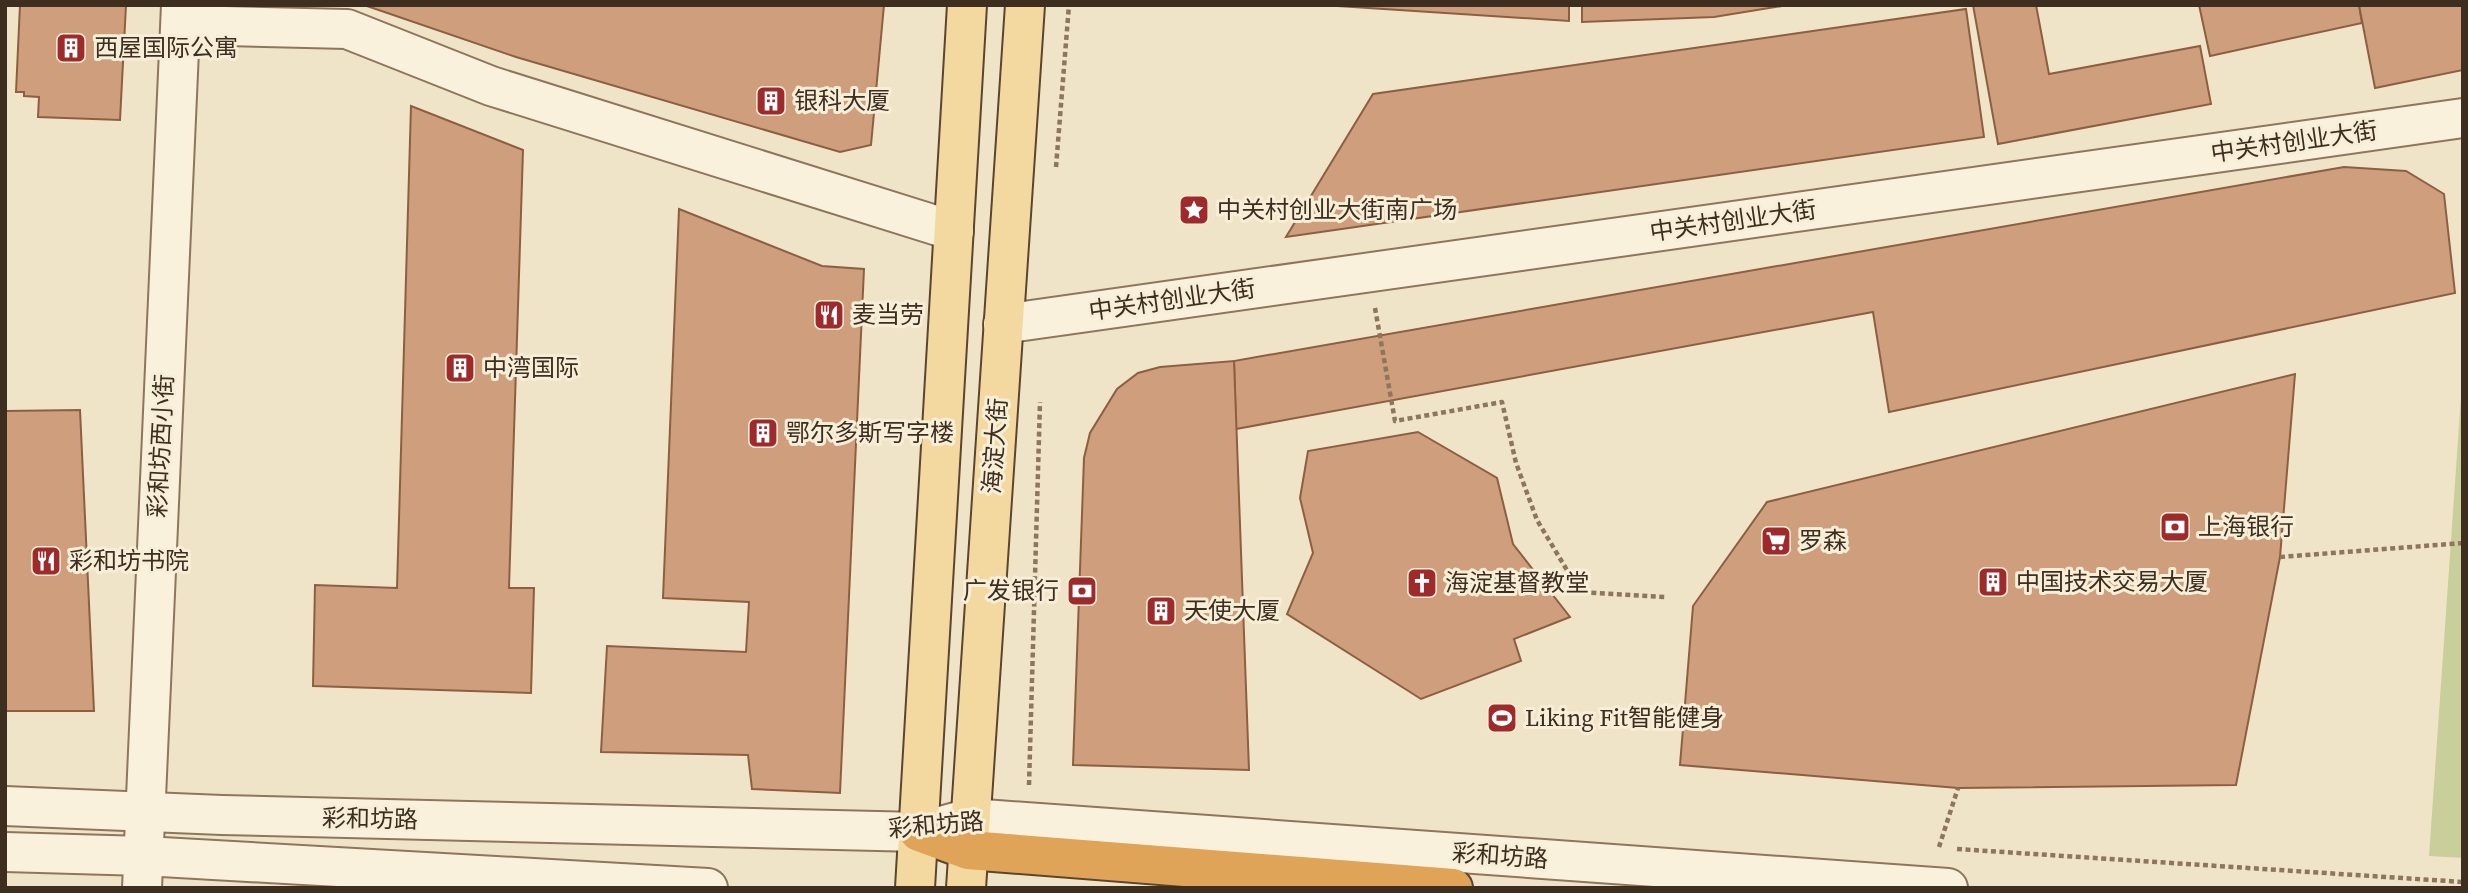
<svg xmlns="http://www.w3.org/2000/svg" width="2468" height="893" font-family="'Source Serif 4','Noto Sans SC',serif">
	<style>
		.green { fill: #c9cf9b }
		.building { fill: #cf9f7d; stroke: #8d5f41; stroke-width: 2 }
		.lines { fill: none; stroke-linecap: round; stroke-linejoin: round }
		.minor-casing { stroke: #8d765c; stroke-width: 42 }
		.major-casing { stroke: #5b4430; stroke-width: 42 }
		.highway-casing { stroke: #5b4430; stroke-width: 42 }
		.path { stroke: #8d765c; stroke-width: 4.5; stroke-dasharray: 5 3.5; stroke-linecap: butt }
		.minor { stroke: #faf1dc; stroke-width: 38 }
		.major { stroke: #f3d9a0; stroke-width: 38 }
		.highway { stroke: #e0a458; stroke-width: 38 }
		.labels { text-anchor: middle; stroke-width: 6; stroke-linejoin: round; paint-order: stroke }
		.poi-label { font-size: 24px; fill: #3d2e20; stroke: #f7eed8; text-anchor: start }
		.street-label { font-size: 24px; fill: #3d2e20; stroke: #f7eed8 }
	</style>
	<rect width="100%" height="100%" fill="#f0e4c8"/>
	<polygon class="green" points="2463,368 2463,858 2429,856"/>
	<g class="building">
		<polygon points="20,5 126,5 120,120 38,117 39,97 24,96 24,92 16,92"/>
		<polygon points="364,5 884,5 871,145 840,152 516,57"/>
		<polygon points="1322,5 1569,5 1569,21"/>
		<polygon points="1582,5 1788,5 1714,17 1582,22"/>
		<polygon points="1973,5 2036,5 2049,74 2200,46 2211,104 1998,144"/>
		<polygon points="2199,5 2359,5 2362,23 2210,56"/>
		<polygon points="2359,5 2463,5 2463,70 2375,88"/>
		<polygon points="1966,9 1984,137 1286,237 1373,94"/>
		<polygon points="411,106 523,150 509,588 534,588 531,693 313,686 315,585 397,588"/>
		<polygon points="2344,167 2406,171 2444,194 2455,293 1889,412 1873,312 1236,429 1234,361"/>
		<polygon points="679,209 822,266 864,269 840,793 752,789 748,755 601,752 607,646 746,652 749,602 663,598"/>
		<polygon points="1234,361 1249,770 1073,765 1084,458 1090,433 1117,389 1138,373 1160,367"/>
		<polygon points="2295,374 2280,557 2236,785 1958,788 1680,765 1693,606 1767,502"/>
		<polygon points="80,410 94,711 5,711 5,411"/>
		<polygon points="1418,432 1497,478 1513,544 1570,617 1514,639 1521,661 1421,699 1287,614 1313,553 1300,498 1308,451"/>
	</g>
	<g class="lines">
		<g class="minor-casing">
			<g id="minor">
				<polyline points="181,25 347,29 491,86 954,231"/>
				<polyline points="1003,324 2463,118"/>
				<polyline points="5,806 222,815 919,832 970,818 1948,888"/>
				<polyline points="5,852 144,856 708,888"/>
				<polyline points="142,888 181,5"/>
			</g>
		</g>
		<g class="major-casing">
			<g id="major">
				<polyline points="915,888 967,5"/>
				<polyline points="966,888 1025,5"/>
			</g>
		</g>
		<g class="highway-casing">
			<polyline id="highway" points="919,832 968,850 1453,888"/>
		</g>
		<g class="path">
			<polyline points="1056,167 1069,5"/>
			<polyline points="1375,308 1395,421 1502,402 1516,463 1537,520 1580,592 1665,597"/>
			<polyline points="2280,557 2463,543"/>
			<polyline points="1029,785 1040,402"/>
			<polyline points="1939,847 1958,788"/>
			<polyline points="1957,849 2463,882"/>
		</g>
		<use href="#minor" class="minor"/>
		<use href="#major" class="major"/>
		<use href="#highway" class="highway"/>
	</g>
	<defs>
		<g id="building-square" transform="scale(1.575)"><rect x="-9" y="-9" width="18" height="18" rx="4" fill="#9e2a2b" stroke="#f7eed8"/><path d="M-4-6H4V6H1V3H-1V6H-4ZM-2.5-4.3h1.7v1.8h-1.7ZM.8-4.3h1.7v1.8H.8ZM-2.5-1h1.7V.8h-1.7ZM.8-1h1.7V.8H.8Z" fill="#fff"/></g>
		<g id="sight-square" transform="scale(1.575)"><rect x="-9" y="-9" width="18" height="18" rx="4" fill="#9e2a2b" stroke="#f7eed8"/><path d="M0-6L1.8-2.2L6-1.7L2.9 1.2L3.7 5.4L0 3.3L-3.7 5.4L-2.9 1.2L-6-1.7L-1.8-2.2Z" fill="#fff"/></g>
		<g id="restaurant-square" transform="scale(1.575)"><rect x="-9" y="-9" width="18" height="18" rx="4" fill="#9e2a2b" stroke="#f7eed8"/><path d="M-5-6h1v4h1v-4h1v4h1v-4h1v5L-1.5 .5V6h-2V.5L-5-1ZM5-6V6H3V1.5H1.5Q1.5-4 5-6Z" fill="#fff"/></g>
		<g id="bank-square" transform="scale(1.575)"><rect x="-9" y="-9" width="18" height="18" rx="4" fill="#9e2a2b" stroke="#f7eed8"/><path d="M-6-4H6V4H-6ZM0-2.3a2.3 2.3 0 1 0 0 4.6a2.3 2.3 0 1 0 0-4.6Z" fill="#fff"/></g>
		<g id="supermarket-square" transform="scale(1.575)"><rect x="-9" y="-9" width="18" height="18" rx="4" fill="#9e2a2b" stroke="#f7eed8"/><path d="M-6-5.5h2.5l.6 2H6L4.5 2H-2.5L-4.4-4H-6ZM-1.5 3.2a1.3 1.3 0 1 0 .1 0ZM3 3.2a1.3 1.3 0 1 0 .1 0Z" fill="#fff"/></g>
		<g id="church-square" transform="scale(1.575)"><rect x="-9" y="-9" width="18" height="18" rx="4" fill="#9e2a2b" stroke="#f7eed8"/><path d="M-1.2-6h2.4v3.5h3.3v2.4h-3.3V6h-2.4V-.1h-3.3v-2.4h3.3Z" fill="#fff"/></g>
		<g id="stadium-square" transform="scale(1.575)"><rect x="-9" y="-9" width="18" height="18" rx="4" fill="#9e2a2b" stroke="#f7eed8"/><path d="M0-5a6.5 5 0 1 0 0 10a6.5 5 0 1 0 0-10ZM-3.5-1.8h7v3.6h-7Z" fill="#fff"/></g>
	</defs>
	<g fill-rule="evenodd">
		<use href="#building-square" x="71" y="48"/>
		<use href="#building-square" x="771" y="101"/>
		<use href="#sight-square" x="1194" y="210"/>
		<use href="#restaurant-square" x="829" y="315"/>
		<use href="#building-square" x="460" y="368"/>
		<use href="#building-square" x="763" y="433"/>
		<use href="#bank-square" x="2175" y="527"/>
		<use href="#supermarket-square" x="1776" y="541"/>
		<use href="#restaurant-square" x="46" y="561"/>
		<use href="#building-square" x="1993" y="582"/>
		<use href="#church-square" x="1422" y="583"/>
		<use href="#bank-square" x="1082" y="591"/>
		<use href="#building-square" x="1161" y="611"/>
		<use href="#stadium-square" x="1502" y="718"/>
	</g>
	<g class="labels">
		<g class="poi-label">
			<text x="94" y="56">西屋国际公寓</text>
			<text x="794" y="109">银科大厦</text>
			<text x="1217" y="218">中关村创业大街南广场</text>
			<text x="852" y="323">麦当劳</text>
			<text x="483" y="376">中湾国际</text>
			<text x="786" y="441">鄂尔多斯写字楼</text>
			<text x="2198" y="535">上海银行</text>
			<text x="1799" y="549">罗森</text>
			<text x="69" y="569">彩和坊书院</text>
			<text x="2016" y="590">中国技术交易大厦</text>
			<text x="1445" y="591">海淀基督教堂</text>
			<text x="1059" y="599" text-anchor="end">广发银行</text>
			<text x="1184" y="619">天使大厦</text>
			<text x="1525" y="726">Liking Fit智能健身</text>
		</g>
		<g class="street-label">
			<text transform="translate(2294 142) rotate(-8)" y="8">中关村创业大街</text>
			<text transform="translate(1733 221) rotate(-8)" y="8">中关村创业大街</text>
			<text transform="translate(1172 300) rotate(-8)" y="8">中关村创业大街</text>
			<text transform="translate(161 446) rotate(-87)" y="8">彩和坊西小街</text>
			<text transform="translate(995 446) rotate(-86)" y="8">海淀大街</text>
			<text transform="translate(370 819) rotate(1)" y="8">彩和坊路</text>
			<text transform="translate(936 825) rotate(-5)" y="8">彩和坊路</text>
			<text transform="translate(1500 856) rotate(4)" y="8">彩和坊路</text>
		</g>
	</g>
	<rect width="2468" height="893" fill="none" stroke="#3d2e20" stroke-width="14"/>
</svg>
